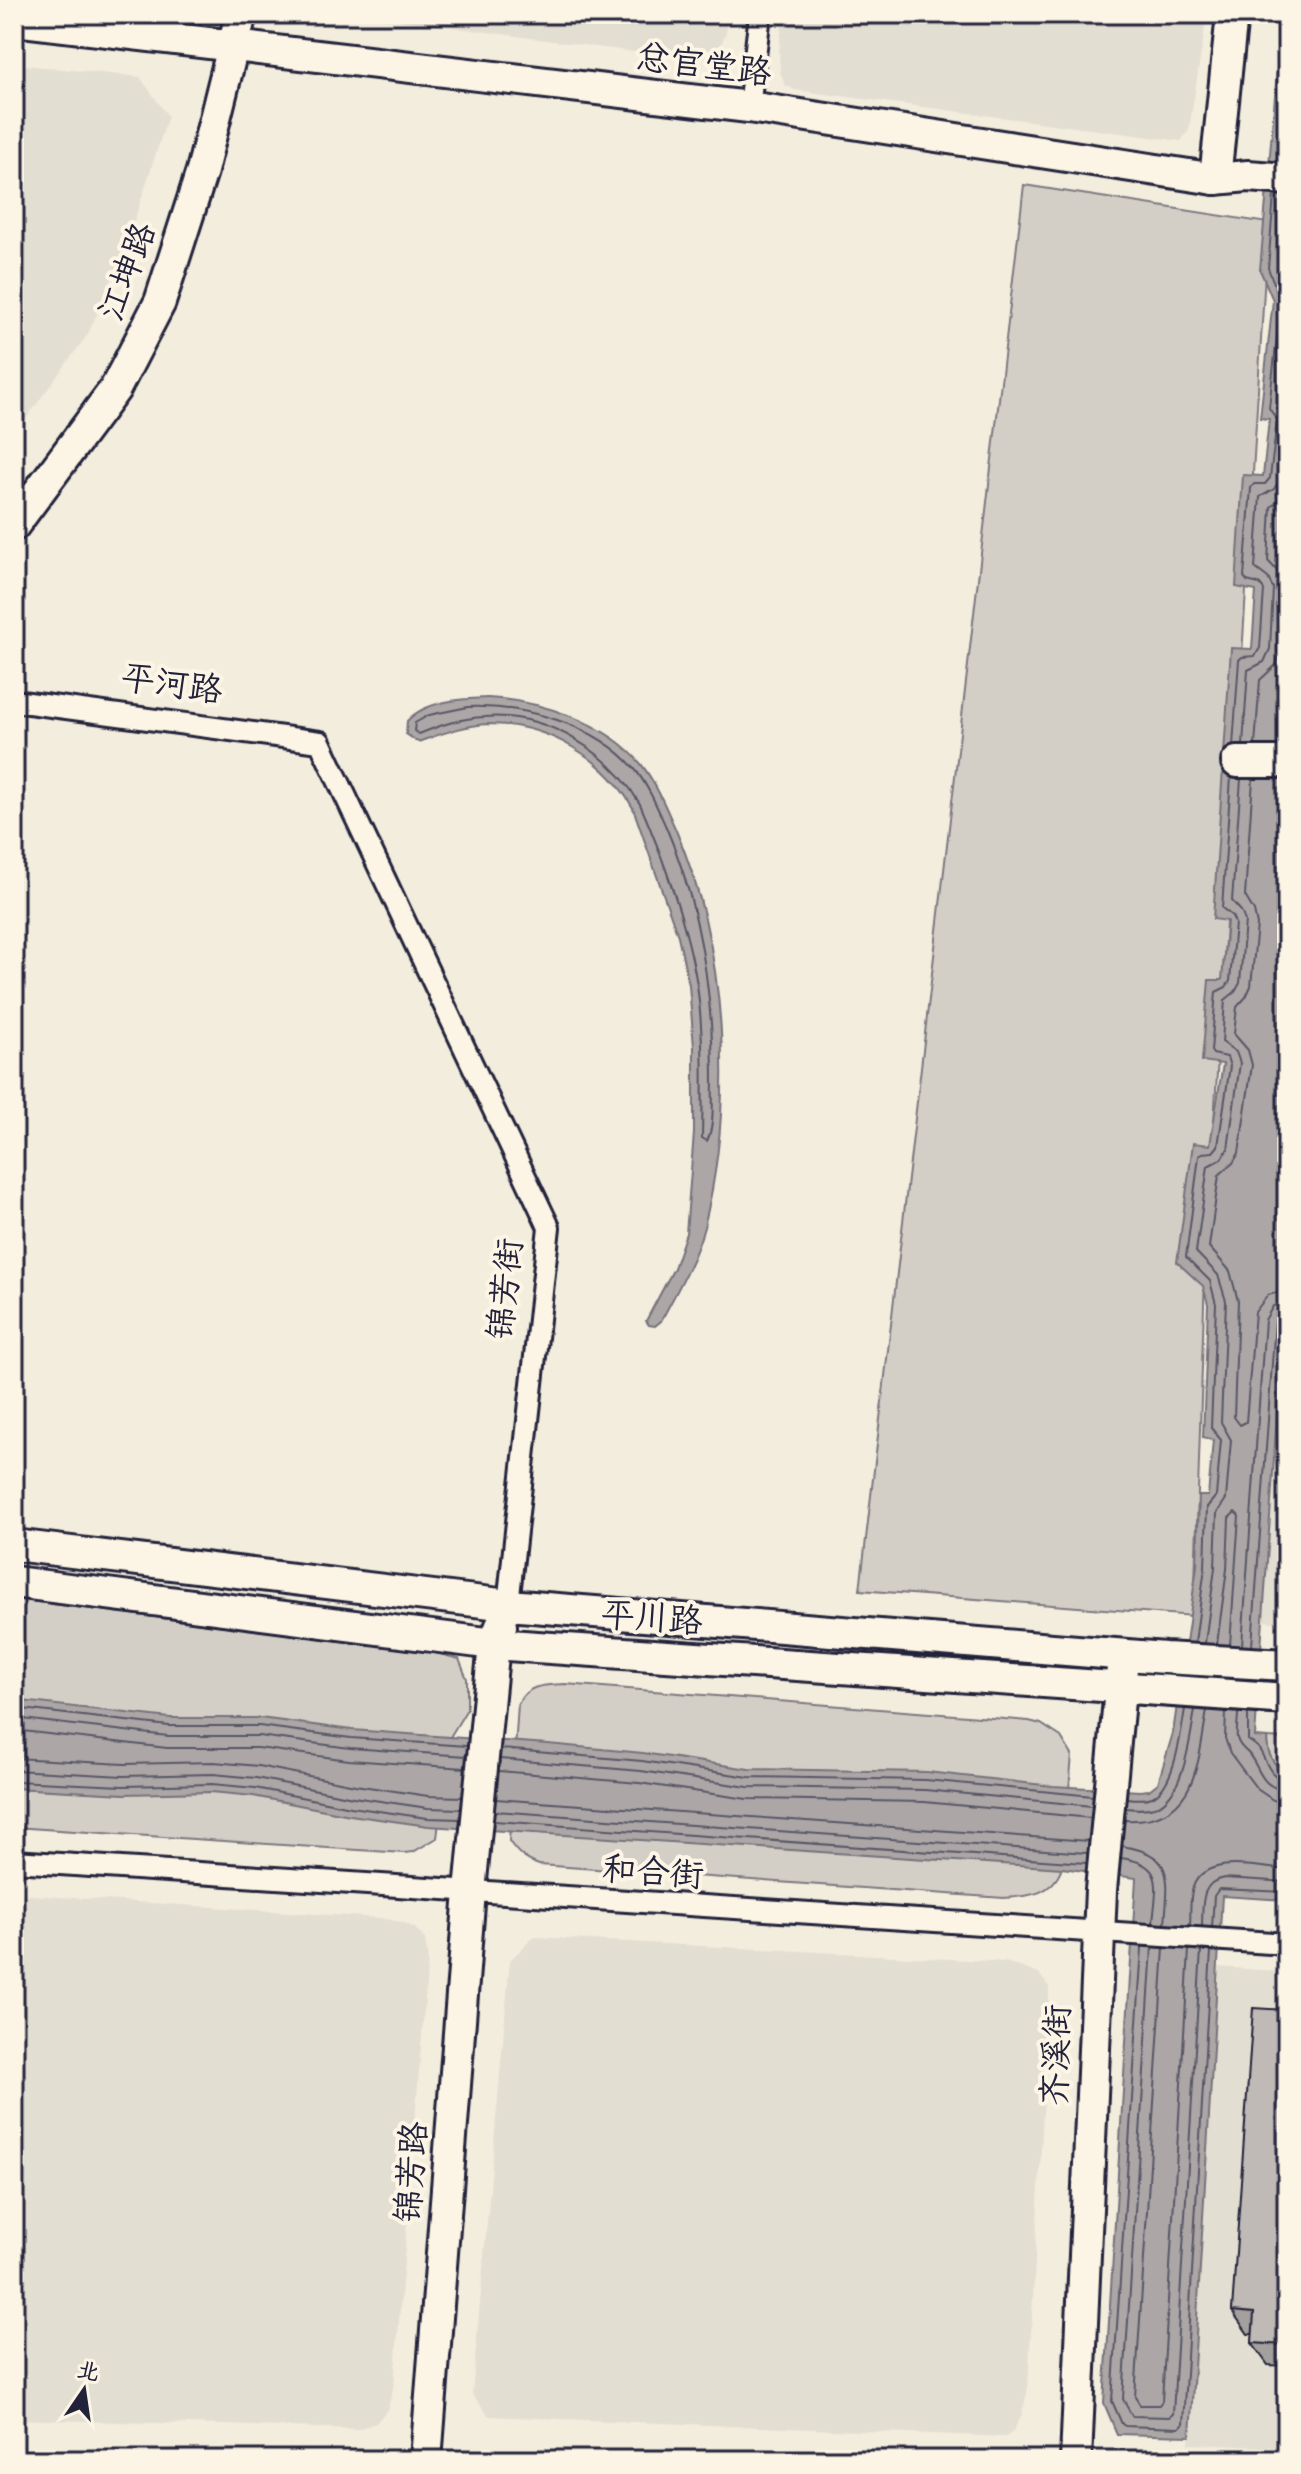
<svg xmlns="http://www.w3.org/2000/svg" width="1301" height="2474" font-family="Caveat,'LXGW WenKai TC',sans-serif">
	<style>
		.built { fill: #e3ded2 }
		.green { fill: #d4cfc6; stroke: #7b7880; stroke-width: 2 }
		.water { fill: #aca7a6; stroke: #75727b; stroke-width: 2 }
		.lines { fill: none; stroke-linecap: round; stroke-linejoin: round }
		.shore { stroke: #595766; stroke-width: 2 }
		.street-casing { stroke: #22223b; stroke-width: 26 }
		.secondary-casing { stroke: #22223b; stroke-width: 36 }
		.street { stroke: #fcf5e5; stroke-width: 20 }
		.secondary { stroke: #fcf5e5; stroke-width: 30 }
		.wall { fill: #a4a09d; stroke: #22223b; stroke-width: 2 }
		.building { fill: #bfbab6; stroke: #22223b; stroke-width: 2 }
		.labels { text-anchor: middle; stroke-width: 8; stroke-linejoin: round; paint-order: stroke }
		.street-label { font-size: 34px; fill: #22223b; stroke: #fcf5e5 }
	</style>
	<rect width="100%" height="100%" fill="#f3edde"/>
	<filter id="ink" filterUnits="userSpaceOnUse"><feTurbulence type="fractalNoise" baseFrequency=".0125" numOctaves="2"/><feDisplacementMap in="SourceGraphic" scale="16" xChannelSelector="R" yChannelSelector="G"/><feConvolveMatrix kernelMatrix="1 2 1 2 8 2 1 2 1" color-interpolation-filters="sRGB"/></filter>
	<g filter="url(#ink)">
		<g class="built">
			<polygon points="354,14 728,14 726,32 720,47 712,55 704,58 686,59"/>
			<polygon points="783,14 1207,14 1189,130 1181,141 795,90 785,85 780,72 779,51"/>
			<polygon points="14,64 140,77 168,116 126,247 88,334 14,435"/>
			<polygon points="1287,1267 1287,1623 1261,1621"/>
			<polygon points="14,1894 380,1918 402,1922 415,1928 425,1939 428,1960 394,2384 388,2409 376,2423 357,2429 14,2419"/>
			<polygon points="534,1937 1006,1962 1039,1974 1049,1987 1049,2004 1028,2388 1022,2414 1014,2430 1006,2437 489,2416 472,2394 510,1960"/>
			<polygon points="1218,1967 1287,1972 1287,2448 1189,2444"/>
		</g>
		<g class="green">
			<polygon points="1024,185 1268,223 1205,1273 1194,1616 860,1590"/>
			<polygon points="14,1599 436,1653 459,1659 467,1679 467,1709 450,1737 437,1838 413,1852 404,1853 14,1827"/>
			<path d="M565,1684l464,37 12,3 20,13 11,18 -10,113c-10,27 -32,28 -58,30l-465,-33c-14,-5 -22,-12 -30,-24l9,-137c9,-20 27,-19 47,-20z"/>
			<path d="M1267,1738l20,1v35c-14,-10 -20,-18 -20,-36z"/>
		</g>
		<g class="water">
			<path d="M1282,14h5v1253l-32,470 12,1c0,18 6,26 20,36v126l-65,-4 -32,540 -73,-2 -13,-31 32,-525 -74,-10 -634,-42 -78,-11 -97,-19 -42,-4 -87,2 -110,-6v-88l156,18h90l92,12 196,14 95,9 106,16 178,3 126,14 87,5 9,-1 9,-7 15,-50 24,-167 2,-70h9l5,-56 -10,-3 5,-133 -5,-18 -26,-24 16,-119 17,2 13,-81 -21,-3 7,-81h13l5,-59 -14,-2 18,-271 21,1 4,-58 -20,-4 7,-112 20,1 6,-57 -9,-1 13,-118 -13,-30z"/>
			<path d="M488,698c52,3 119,24 153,66 15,19 24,42 34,64 52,119 60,274 29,399 -9,33 -27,64 -43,94l-6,5 -6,-1 -3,-4 28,-53 12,-35 8,-100v-86l-5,-62 -11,-49 -45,-128c-28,-50 -85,-84 -144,-84 -25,1 -48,10 -71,18l-12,-8 1,-13c19,-21 55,-22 81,-23z"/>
		</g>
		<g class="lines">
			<g class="shore">
				<polyline points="1277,161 1287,53"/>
				<polyline points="1284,196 1278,266 1287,287"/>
				<path d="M468,707c56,-2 128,17 166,61 14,17 23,39 32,59 35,81 47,167 47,255 -1,18 2,43 -6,59l-5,-3c1,-51 2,-103 -5,-153 -9,-58 -34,-128 -57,-181 -30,-52 -93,-92 -155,-87 -24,1 -44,8 -66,17l-5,-3 1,-8 14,-8z"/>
				<polyline points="1243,745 1248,670 1264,662 1270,649 1273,588 1268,578 1255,568 1260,497 1274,489 1281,478 1287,420 1280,403 1287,340"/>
				<polyline points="1255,745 1260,680 1276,665 1282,649 1285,586 1281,575 1268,561 1271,507 1287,493"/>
				<polyline points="1233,746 1239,660 1242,657 1255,656 1260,648 1264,590 1259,584 1247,581 1244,577 1251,488 1254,484 1265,484 1270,478 1277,420 1269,408 1281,301 1268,268 1274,195"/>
				<polyline points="1253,779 1245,896 1254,911 1257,925 1251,986 1246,997 1237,1007 1234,1034 1248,1050 1252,1065 1239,1153 1233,1163 1219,1175 1209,1247 1230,1271 1238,1301 1234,1417 1240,1425 1246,1422 1255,1312 1268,1295 1287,1290"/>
				<polyline points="1195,1643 1205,1567 1207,1507 1216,1496 1221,1440 1211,1428 1216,1304 1210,1281 1186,1257 1199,1156 1202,1153 1213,1152 1218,1146 1230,1066 1227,1057 1213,1054 1211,1051 1216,992 1226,987 1230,981 1235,923 1232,916 1222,908 1231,777"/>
				<polyline points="1205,1643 1215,1568 1217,1513 1226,1499 1231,1440 1221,1422 1226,1301 1218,1275 1196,1252 1208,1166 1221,1159 1228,1149 1240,1063 1236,1052 1222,1042 1225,1000 1235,992 1240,983 1245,921 1241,911 1232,901 1241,779"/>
				<polyline points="1217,1644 1227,1569 1229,1518 1235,1512 1239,1516 1230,1645"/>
				<polyline points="1242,1645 1265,1320 1273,1306 1287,1302"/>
				<polyline points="1252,1646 1275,1321 1279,1314 1287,1312"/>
				<polyline points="14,1708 169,1726 259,1726 351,1738 467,1746"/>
				<polyline points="1226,1712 1225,1738 1230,1753 1257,1789 1273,1800 1287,1802"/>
				<path d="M1238,1713c0,8 -2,17 -1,25 2,8 6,10 11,15 13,15 11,35 39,37"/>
				<path d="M1248,1713v27c4,3 8,5 11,9 9,14 9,28 28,31"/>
				<polyline points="14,1718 168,1736 259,1736 350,1748 466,1756"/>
				<polyline points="14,1730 167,1748 258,1748 349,1760 465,1768"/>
				<polyline points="501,1749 642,1761 749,1777 926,1780 1093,1796"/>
				<polyline points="14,1758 124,1764 214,1762 258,1766 355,1785 428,1796 462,1797"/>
				<polyline points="500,1759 641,1771 748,1787 925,1790 1092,1806"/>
				<polyline points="14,1770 123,1776 213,1774 256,1778 353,1797 428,1808 461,1809"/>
				<polyline points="499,1771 639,1783 747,1799 924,1802 1091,1818"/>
				<polyline points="14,1781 123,1786 212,1784 255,1788 351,1807 427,1818 460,1819"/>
				<path d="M1127,1798c8,1 17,2 25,-1 23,-10 29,-65 33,-88"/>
				<polyline points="496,1799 1089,1841"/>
				<path d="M1126,1808c10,1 21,2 31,-2 28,-13 33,-69 38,-96"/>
				<polyline points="495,1811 1087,1853"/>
				<path d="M1125,1820c70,4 73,-54 82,-110"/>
				<polyline points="494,1821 1086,1863"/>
				<path d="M1122,1846c54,8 46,33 43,78"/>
				<path d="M1121,1858c45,6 35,28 32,65"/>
				<path d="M1190,1926c1,-13 -1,-27 3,-39 12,-34 67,-19 94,-17"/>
				<path d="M1202,1926c1,-19 -3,-44 22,-48l63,4"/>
				<polyline points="1212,1927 1214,1896 1219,1889 1287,1892"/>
				<polyline points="1142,1947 1112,2401 1122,2424 1125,2426 1179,2428 1183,2424 1211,1951"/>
				<polyline points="1152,1947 1123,2399 1132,2416 1169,2417 1173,2414 1201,1950"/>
				<polyline points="1164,1948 1135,2397 1140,2405 1159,2405 1162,2401 1189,1950"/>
			</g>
			<g class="street-casing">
				<g id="street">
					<polyline points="749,107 760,14"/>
					<polyline points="14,701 320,742 549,1227 508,1605"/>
					<polyline points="14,1861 1287,1944"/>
				</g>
			</g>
			<g class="secondary-casing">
				<g id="secondary">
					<polyline points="14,20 749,107 1215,179 1248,176 1287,179"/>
					<polyline points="1215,179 1232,14"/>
					<polyline points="14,525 115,389 160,302 202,171 241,14"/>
					<polyline points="1237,762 1287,762"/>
					<polyline points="14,1545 508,1605 1165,1658 1287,1665"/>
					<polyline points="14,1582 494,1644 1287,1699"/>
					<polyline points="426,2460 470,1891 494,1644 501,1626"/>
					<polyline points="1076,2460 1101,1890 1122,1668"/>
				</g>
			</g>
			<use href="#street" class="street"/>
			<use href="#secondary" class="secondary"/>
		</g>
		<polygon class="wall" points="1287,2010 1287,2366 1268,2365 1252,2343 1253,2334 1248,2334 1232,2311"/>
		<polygon class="building" points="1253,2008 1287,2010 1287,2345 1252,2343 1254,2313 1232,2311"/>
	</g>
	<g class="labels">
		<g class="street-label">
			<text transform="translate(704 64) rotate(7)" y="12">总官堂路</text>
			<text transform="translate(126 271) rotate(-69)" y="12">江坤路</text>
			<text transform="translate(172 683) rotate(8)" y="12">平河路</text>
			<text transform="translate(504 1289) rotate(-84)" y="12">锦芳街</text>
			<text transform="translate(652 1617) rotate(4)" y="12">平川路</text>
			<text transform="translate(653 1871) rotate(4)" y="12">和合街</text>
			<text transform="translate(1055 2055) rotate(-88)" y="12">齐溪街</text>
			<text transform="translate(410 2172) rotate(-86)" y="12">锦芳路</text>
		</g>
	</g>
	<rect width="1301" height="2474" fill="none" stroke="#fcf5e5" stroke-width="48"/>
	<rect x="24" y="24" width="1253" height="2426" fill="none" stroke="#22223b" stroke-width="3" filter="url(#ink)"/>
	<g transform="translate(84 2390) rotate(13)" stroke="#fcf5e5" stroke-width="6" paint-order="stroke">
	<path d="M0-6L14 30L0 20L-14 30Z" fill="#22223b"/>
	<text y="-12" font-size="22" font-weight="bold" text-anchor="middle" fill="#22223b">北</text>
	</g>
</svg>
